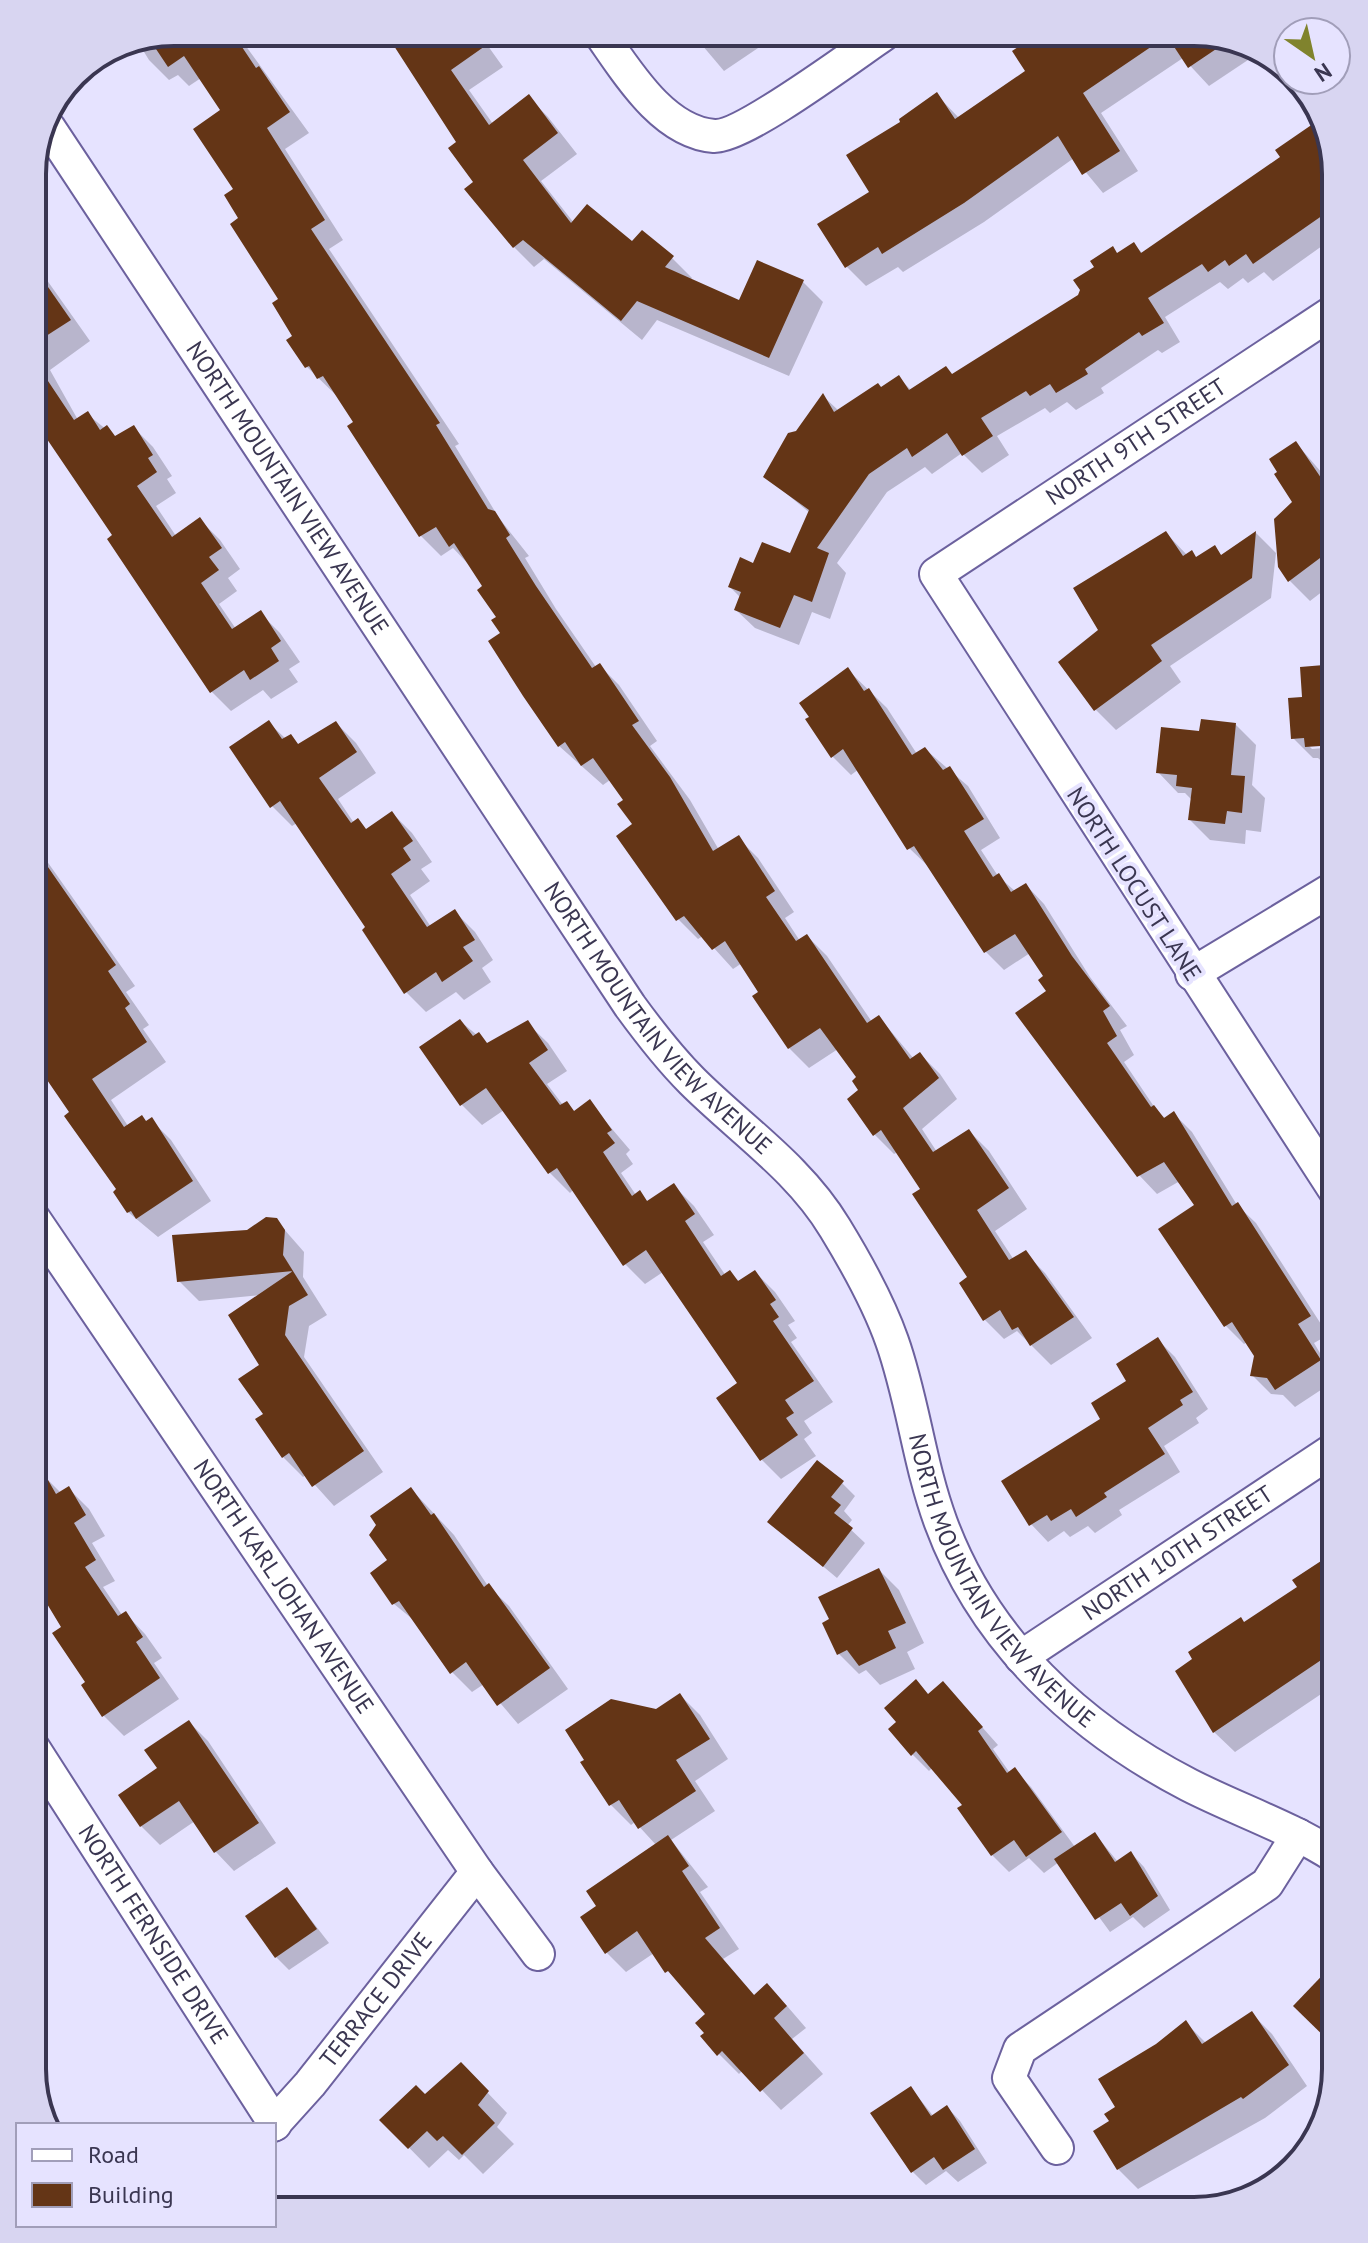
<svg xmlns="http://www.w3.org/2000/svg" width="1368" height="2243" font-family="'PT Sans',sans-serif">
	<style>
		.shadow { fill: #0003 }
		.building { fill: #643516 }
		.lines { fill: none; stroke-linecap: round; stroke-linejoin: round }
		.street-casing { stroke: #6c619e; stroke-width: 36 }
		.street { stroke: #fff; stroke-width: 32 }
		.labels { text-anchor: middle; stroke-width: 8; stroke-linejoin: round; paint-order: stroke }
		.street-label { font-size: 24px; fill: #3a3651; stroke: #e6e3ff }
		.rim { fill: none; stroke: #3a3651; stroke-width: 4 }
	</style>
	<rect width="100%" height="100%" fill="#e6e3ff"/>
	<g class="shadow">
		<polygon points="174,32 242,32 244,35 240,38 309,133 285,149 343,240 329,249 459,444 455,446 499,518 529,556 525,558 556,609 596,667 599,665 619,685 657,741 650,746 690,800 719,850 738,838 758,858 794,912 785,918 800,941 807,936 827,956 872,1022 879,1017 914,1059 920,1054 940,1074 957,1099 922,1129 937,1152 969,1131 989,1151 1027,1209 995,1231 1014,1260 1025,1253 1045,1273 1092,1338 1051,1365 1017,1331 1004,1339 984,1319 970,1278 923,1189 898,1152 894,1154 874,1134 859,1078 838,1049 809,1068 789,1048 742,963 733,969 703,936 698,939 678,919 626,800 610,780 603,785 559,746 503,633 484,587 471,567 453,548 441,556 421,536 339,398 307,367 281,300 241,218 223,111 201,78 189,86 178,75 169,80 149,60 136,39"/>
		<polygon points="402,32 478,32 503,67 469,90 493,124 528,97 548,117 577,154 541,181 574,223 672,258 692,278 690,280 740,302 803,282 823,302 789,376 657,320 642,340 544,259 534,267 514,247 476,182"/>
		<polygon points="691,32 782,32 724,71"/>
		<polygon points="1044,32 1204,32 1260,52 1209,86 1183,58 1101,113 1138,171 1103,193 1074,158 984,222 903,272 898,267 866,286 847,267 872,192 903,122 937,95 959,118 1028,72"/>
		<polygon points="1326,129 1336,174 1336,236 1273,281 1264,272 1248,283 1243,278 1228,289 1220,282 1165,317 1180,342 1162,353 1158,350 1101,388 1104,393 1076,410 1067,402 1050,413 1045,408 997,436 1009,455 982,473 962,453 932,474 925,467 887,492 837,563 846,573 830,619 812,612 799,645 755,628 736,610 741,598 730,587 754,565 791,556 810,513 765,476 823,396 839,411 899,378 912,391 953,376 1080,297 1118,254 1134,244 1143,254"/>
		<polygon points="32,259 90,341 50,370 78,420 87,414 117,438 133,427 153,447 172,476 167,479 176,493 156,506 176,536 200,520 220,540 240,569 228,578 237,591 219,604 236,629 260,613 280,633 300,662 289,669 298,682 271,699 263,690 231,711 211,691 115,536 45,433 32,440"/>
		<polygon points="1296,443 1322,473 1336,464 1336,581 1310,601 1290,581"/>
		<polygon points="1166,533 1187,555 1197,559 1214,548 1222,556 1256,533 1276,553 1271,598 1170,666 1181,682 1116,730 1096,710 1061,662 1100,631"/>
		<polygon points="848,670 887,708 917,754 925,749 968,786 1000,838 981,850 998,876 1016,892 1026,885 1044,904 1090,977 1127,1026 1120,1030 1134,1055 1124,1062 1157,1111 1166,1119 1174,1114 1192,1132 1237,1205 1256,1223 1328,1335 1314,1343 1336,1380 1295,1407 1283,1395 1271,1394 1253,1376 1256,1356 1247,1342 1244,1344 1226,1326 1160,1229 1196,1206 1180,1181 1157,1194 1139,1175 1049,992 1046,977 1030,953 1004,970 986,952 928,866 909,848 859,769 851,775 832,756"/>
		<polygon points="1290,700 1308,745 1312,749 1336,747 1336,766 1327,766 1318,758 1313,758 1293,738"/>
		<polygon points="269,723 286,739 290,736 300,746 336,723 356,743 376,773 338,799 354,823 367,831 392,813 412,833 432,862 421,869 430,881 410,895 431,927 455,912 475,932 493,960 482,968 491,982 464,1000 456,992 426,1012 406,992 368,928 297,823 292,826 272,806"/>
		<polygon points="1236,725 1256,745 1252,785 1265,798 1261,832 1246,830 1245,844 1210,840 1190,820 1192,800 1185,793 1178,793 1158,772 1201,734"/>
		<polygon points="32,840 135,986 126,992 149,1025 143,1029 166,1062 111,1100 128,1126 151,1120 171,1140 211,1201 158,1237 128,1212 119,1189 71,1113 38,1064 32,1063"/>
		<polygon points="460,1021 489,1045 527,1023 548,1043 567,1071 547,1084 563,1105 566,1103 575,1112 589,1102 630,1150 626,1154 633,1164 621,1173 636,1195 639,1193 649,1203 674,1186 694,1206 714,1235 703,1242 726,1276 730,1273 740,1282 755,1272 775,1292 795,1321 788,1325 797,1338 791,1342 833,1402 804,1421 812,1433 804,1439 816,1456 781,1479 761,1459 740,1384 663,1272 645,1284 625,1264 574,1189 570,1193 550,1173 504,1110 482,1125 462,1105 422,1047"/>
		<polygon points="276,1220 304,1252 303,1277 327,1315 309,1326 304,1357 383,1472 334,1506 306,1475 303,1477 283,1457 265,1414 261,1295 199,1301 179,1281 247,1232"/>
		<polygon points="1158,1340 1175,1357 1208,1409 1196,1418 1199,1423 1164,1446 1180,1472 1119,1510 1122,1515 1095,1533 1088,1526 1070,1537 1064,1531 1048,1542 1031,1524"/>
		<polygon points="44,1476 61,1493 69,1489 89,1509 105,1536 92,1543 115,1581 103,1587 122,1615 125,1613 145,1634 162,1658 154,1663 179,1699 124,1736 104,1716 63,1628"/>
		<polygon points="842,1483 855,1496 844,1511 852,1520 847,1526 865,1543 837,1578 770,1522"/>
		<polygon points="411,1489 454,1535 488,1586 509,1606 568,1689 518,1724 484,1684 472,1692 452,1672 416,1622 394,1604 372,1574 390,1561"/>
		<polygon points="1336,1555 1336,1684 1235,1752 1214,1732 1177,1671 1300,1588 1295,1581"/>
		<polygon points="879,1570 899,1590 924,1643 907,1652 915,1669 880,1685 866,1670 859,1674 839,1654"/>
		<polygon points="680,1695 700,1715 728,1759 695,1781 715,1811 671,1840 708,1887 700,1892 739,1949 723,1959 755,1996 787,2006 806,2028 792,2039 823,2074 781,2110 743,2070 739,2074 719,2054 707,2033 708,2014 654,1953 626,1972 606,1952 599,1907 657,1846 635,1822 631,1825 611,1805 656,1711"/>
		<polygon points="929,1695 959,1701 998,1745 993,1749 1010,1773 1014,1770 1031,1787 1075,1847 1095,1834 1118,1862 1131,1853 1144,1867 1170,1910 1144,1928 1133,1917 1110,1932 1059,1862 1044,1873 1029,1858 1009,1872 992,1855 965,1805 933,1767 929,1771 912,1754"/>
		<polygon points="189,1722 208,1741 276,1843 234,1871 216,1852 195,1821 160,1845 141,1826 160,1769"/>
		<polygon points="287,1889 329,1943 289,1970 276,1957"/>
		<polygon points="1252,2014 1272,2034 1307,2086 1265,2118 1138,2189 1118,2169 1112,2122 1157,2046 1186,2023 1206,2043"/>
		<polygon points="461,2065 507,2113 497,2127 514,2144 483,2174 464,2155 459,2160 448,2150 429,2168 382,2120 425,2096"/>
		<polygon points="911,2088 934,2117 947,2107 960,2121 987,2163 958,2182 946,2171 926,2185 912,2171"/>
	</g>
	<g class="building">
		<polygon points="174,32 232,32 256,68 259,66 290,112 267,128 325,220 311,229 440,423 436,425 488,509 495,511 510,535 506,538 536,586 592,668 600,663 639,721 632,725 670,777 713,851 739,835 775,891 766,897 796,941 807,934 867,1023 879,1015 910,1059 920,1052 939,1078 903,1108 933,1152 969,1129 1009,1188 977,1210 1009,1260 1026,1250 1074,1317 1030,1346 1018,1327 1012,1330 1000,1310 983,1321 959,1283 967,1277 912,1194 920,1189 881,1130 873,1136 847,1099 858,1090 852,1081 856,1077 820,1028 788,1049 752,996 758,992 725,941 712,950 684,916 676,921 616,836 632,824 617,804 623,800 593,758 581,766 565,742 558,747 523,696 488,641 500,633 491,620 496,617 477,590 482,586 454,543 449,547 436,527 419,537 347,426 353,422 323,376 317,379 309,366 305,368 286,340 292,336 272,303 278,299 230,224 238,218 224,195 233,189 193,129 220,110 184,56 168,67 148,37"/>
		<polygon points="385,32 505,32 451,70 489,125 529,94 558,133 523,160 571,223 587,204 632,241 642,230 674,256 665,267 739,300 757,260 804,280 769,358 637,301 621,321 523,240 513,248 464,189 473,182 448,148 456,142"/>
		<polygon points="1040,32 1204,32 1228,41 1188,68 1167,36 1083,93 1120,151 1082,175 1058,136 964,203 882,254 878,247 845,268 817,224 869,192 846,155 900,122 899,119 937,92 955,119 1025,71 1012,51"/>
		<polygon points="1323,117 1336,174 1336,206 1253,264 1246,254 1229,266 1225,260 1208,272 1202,264 1148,298 1164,323 1142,336 1139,332 1085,369 1088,374 1056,393 1050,384 1030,396 1026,391 981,418 993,436 962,456 947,433 912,457 907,448 869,474 817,548 829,553 812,602 794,595 780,628 734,610 741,592 728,587 740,557 753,563 762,542 790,553 809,510 763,477 788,433 796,431 823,393 834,412 878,383 881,387 899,375 909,390 946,366 952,374 1078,295 1080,290 1073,280 1094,267 1090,261 1113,246 1117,253 1134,242 1141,253 1280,157 1275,150"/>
		<polygon points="32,264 71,320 32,345"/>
		<polygon points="32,357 74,420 88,411 100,430 107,425 115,436 134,425 153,455 148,458 157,472 137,486 172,537 200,517 222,548 209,557 219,570 201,583 232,629 261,610 281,641 271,648 279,661 250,680 244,670 210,693 107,539 112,535 32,417"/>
		<polygon points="1296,441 1336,500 1336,546 1288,582 1278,567 1274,519 1292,502 1274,474 1277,472 1269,459"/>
		<polygon points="1166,531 1183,556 1192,550 1196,557 1215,545 1221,555 1256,531 1252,578 1151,645 1162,661 1094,711 1058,662 1098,630 1073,588"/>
		<polygon points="1336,664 1336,745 1305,747 1304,738 1291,739 1288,698 1302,697 1300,667"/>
		<polygon points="848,667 864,691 869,688 912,755 925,747 943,770 950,766 984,819 964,831 993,877 999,873 1011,892 1026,883 1072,956 1110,1006 1103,1011 1117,1036 1107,1043 1151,1107 1154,1105 1164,1118 1174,1111 1232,1206 1238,1202 1311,1316 1298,1324 1321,1360 1275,1390 1267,1378 1250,1376 1254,1356 1232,1322 1224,1327 1158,1229 1194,1205 1164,1162 1137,1177 1015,1013 1046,991 1038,980 1043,976 1015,934 984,953 914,846 907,850 843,749 831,758 805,719 809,717 799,703"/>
		<polygon points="1201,719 1236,723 1231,775 1245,776 1242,813 1227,811 1225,824 1188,820 1192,788 1176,786 1177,775 1156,773 1161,727 1199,731"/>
		<polygon points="269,720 282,739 291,734 298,744 336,721 357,752 319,778 351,823 358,818 366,829 392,811 413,841 403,848 411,860 391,874 427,927 455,909 475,940 463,947 473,961 442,982 436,972 404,994 362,930 365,927 280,801 270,808 229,747"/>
		<polygon points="32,844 116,965 108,971 130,1004 125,1008 147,1042 92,1079 124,1127 142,1115 146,1121 152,1117 193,1181 136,1219 131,1211 127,1213 113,1192 116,1189 64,1116 69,1112 32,1058"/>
		<polygon points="460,1019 473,1036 479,1032 487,1043 528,1020 548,1050 529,1063 560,1105 567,1101 574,1111 590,1099 612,1130 607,1133 615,1143 603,1152 632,1196 640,1190 647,1201 674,1183 695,1214 685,1221 721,1276 730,1270 738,1281 755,1270 776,1300 770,1304 779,1317 773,1321 814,1381 785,1400 794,1413 786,1418 798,1435 760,1461 716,1398 737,1383 646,1250 623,1266 557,1168 548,1174 486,1088 460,1106 419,1047"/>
		<polygon points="266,1217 277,1218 285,1230 283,1255 308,1295 289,1306 285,1335 364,1451 312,1487 289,1453 282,1458 255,1419 263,1414 238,1379 259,1365 228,1315 293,1271 177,1282 172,1235 247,1230"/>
		<polygon points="1158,1337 1193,1392 1180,1400 1183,1405 1148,1428 1165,1454 1104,1493 1107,1497 1076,1517 1071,1509 1051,1521 1047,1515 1029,1526 1001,1481 1100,1419 1091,1403 1126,1381 1116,1364"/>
		<polygon points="32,1452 56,1494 69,1486 86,1515 74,1523 96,1560 85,1567 118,1616 126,1611 143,1637 136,1642 160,1678 102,1717 81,1685 85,1682 52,1633 61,1627 32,1579"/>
		<polygon points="817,1460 844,1481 831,1497 841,1505 834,1513 853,1528 823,1567 767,1522"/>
		<polygon points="411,1487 431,1515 434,1513 484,1587 489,1583 550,1668 497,1706 466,1662 450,1674 399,1601 392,1605 370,1573 387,1560 369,1535 376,1525 370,1516"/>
		<polygon points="1336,1557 1336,1650 1213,1733 1175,1671 1192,1659 1188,1652 1241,1617 1244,1622 1297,1587 1292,1580 1321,1561 1323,1565"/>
		<polygon points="879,1568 906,1623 888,1631 896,1648 859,1666 847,1650 837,1655 822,1623 829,1619 818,1597"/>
		<polygon points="916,1679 928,1694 943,1681 983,1727 978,1731 1007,1773 1015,1767 1062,1832 1026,1857 1014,1840 991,1856 957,1808 962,1805 916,1751 911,1756 888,1729 896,1722 884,1708"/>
		<polygon points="680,1693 710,1739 676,1760 696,1791 638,1829 619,1800 609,1806 580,1762 584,1760 565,1730 611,1699 656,1709"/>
		<polygon points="189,1720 259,1823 214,1853 179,1801 140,1827 118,1795 157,1768 144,1750"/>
		<polygon points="1095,1832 1115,1862 1131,1851 1158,1896 1130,1916 1121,1903 1095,1920 1054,1859"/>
		<polygon points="668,1835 689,1866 682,1871 720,1928 705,1938 754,1995 767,1983 787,2006 774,2018 804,2053 760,2092 722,2051 717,2056 700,2036 704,2033 695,2023 705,2014 668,1971 665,1973 637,1931 605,1954 580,1917 596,1906 586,1891"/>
		<polygon points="287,1887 317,1929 275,1958 245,1916"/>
		<polygon points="1336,1961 1336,2048 1293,2006"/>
		<polygon points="1252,2011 1289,2065 1243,2099 1241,2097 1117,2170 1093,2131 1109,2121 1104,2114 1115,2107 1098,2079 1156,2044 1186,2020 1202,2044"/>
		<polygon points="461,2062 489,2091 478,2105 495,2123 462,2155 443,2136 437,2141 427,2131 408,2149 379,2120 416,2085 425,2094"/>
		<polygon points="911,2086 931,2116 947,2105 975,2149 943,2170 934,2157 911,2173 870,2113"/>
	</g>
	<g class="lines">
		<g class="street-casing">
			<g id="street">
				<path d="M599,32c27,38 63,100 115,104 29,2 143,-84 173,-104"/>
				<path id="s1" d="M49,128l581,878c19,26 39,52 62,75 48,48 107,87 143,147 22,36 43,73 57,113 21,59 27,123 49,182 44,119 138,205 248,262 49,25 101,42 147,72"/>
				<polyline points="1192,974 1336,887"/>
				<path id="s2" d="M1336,1192l-400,-618 400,-264"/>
				<path id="s3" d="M32,1216l445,656 61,82"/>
				<path id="s4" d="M1021,1657l315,-209"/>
				<path id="s5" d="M32,1746l243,378"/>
				<path id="s6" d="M273,2125l37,-41 167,-212"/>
				<polyline points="1057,2148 1009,2078 1020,2049 1267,1884 1298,1835"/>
			</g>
		</g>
		<use href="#street" class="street"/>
	</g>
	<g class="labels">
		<g class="street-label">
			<text dy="8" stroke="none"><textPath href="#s2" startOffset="976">NORTH 9TH STREET</textPath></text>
			<text dy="8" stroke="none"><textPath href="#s1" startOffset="432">NORTH MOUNTAIN VIEW AVENUE</textPath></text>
			<text transform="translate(1134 884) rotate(57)" y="8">NORTH LOCUST LANE</text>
			<text dy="8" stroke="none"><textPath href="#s1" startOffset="1080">NORTH MOUNTAIN VIEW AVENUE</textPath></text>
			<text dy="8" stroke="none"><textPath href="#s4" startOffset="188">NORTH 10TH STREET</textPath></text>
			<text dy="8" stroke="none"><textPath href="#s1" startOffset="1752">NORTH MOUNTAIN VIEW AVENUE</textPath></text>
			<text dy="8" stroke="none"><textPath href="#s3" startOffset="448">NORTH KARL JOHAN AVENUE</textPath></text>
			<text dy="8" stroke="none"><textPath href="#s5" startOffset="224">NORTH FERNSIDE DRIVE</textPath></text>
			<text dy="8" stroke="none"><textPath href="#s6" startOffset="162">TERRACE DRIVE</textPath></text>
		</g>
	</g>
	<path d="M0 0H1368V2243H0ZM174 46H1194A128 128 0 0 1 1322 174V2069A128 128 0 0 1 1194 2197H174A128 128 0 0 1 46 2069V174A128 128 0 0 1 174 46Z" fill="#d8d5f1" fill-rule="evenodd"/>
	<path class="rim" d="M174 46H1194A128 128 0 0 1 1322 174V2069A128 128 0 0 1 1194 2197H174A128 128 0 0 1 46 2069V174A128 128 0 0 1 174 46Z"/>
	<rect x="16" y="2123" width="260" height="104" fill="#e6e3ff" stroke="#a19eb9" stroke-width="2"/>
	<rect x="32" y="2149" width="40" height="12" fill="#ffffff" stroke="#a19eb9" stroke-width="2"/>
	<text x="88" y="2163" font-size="24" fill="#3a3651">Road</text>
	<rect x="32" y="2183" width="40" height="24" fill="#643516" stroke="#a19eb9" stroke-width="2"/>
	<text x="88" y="2203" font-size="24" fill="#3a3651">Building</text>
	<g transform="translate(1312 56) rotate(146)"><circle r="38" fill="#e6e3ff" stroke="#a19eb9" stroke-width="2"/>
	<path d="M0-6L14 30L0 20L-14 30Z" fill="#80832d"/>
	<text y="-12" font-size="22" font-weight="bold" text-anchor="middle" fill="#3a3651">N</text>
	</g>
</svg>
